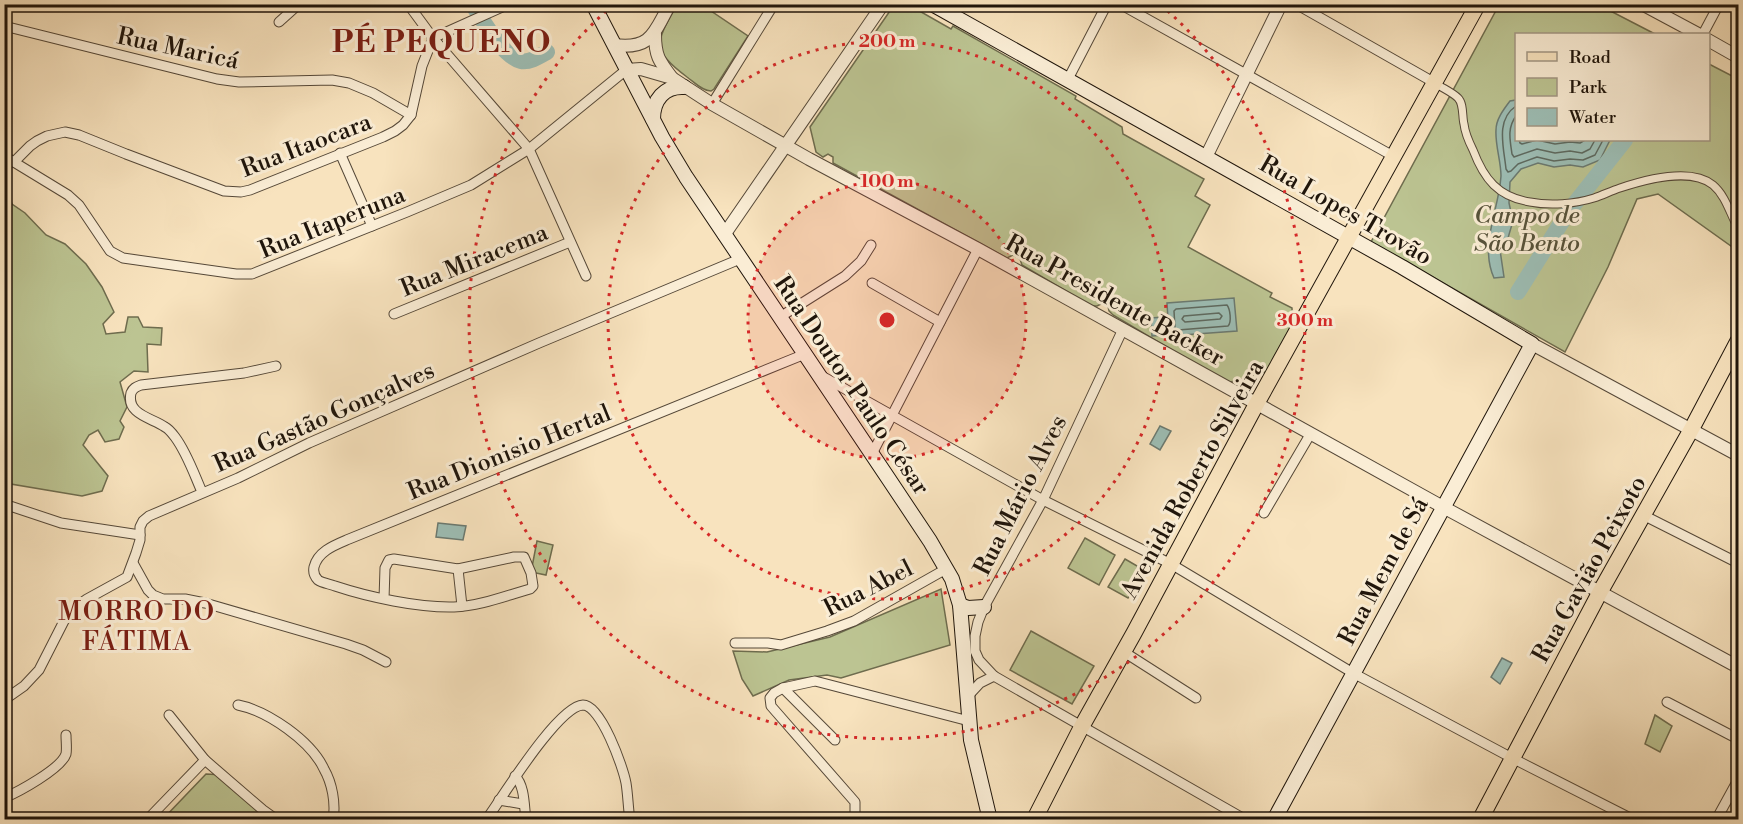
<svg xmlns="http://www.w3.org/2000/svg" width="1743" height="824" font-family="'Libre Bodoni',serif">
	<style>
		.green { fill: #bcc492; stroke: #6e6c4e; stroke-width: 1.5 }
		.water { fill: #9dbeb5; stroke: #6b7a71; stroke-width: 1.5 }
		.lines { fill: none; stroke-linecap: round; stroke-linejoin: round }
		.shore { stroke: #5e6a60; stroke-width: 1.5 }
		.river { stroke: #9dbeb5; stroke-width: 16 }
		.pedestrian-casing { stroke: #554838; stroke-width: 9 }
		.minor-casing { stroke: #554838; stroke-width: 11 }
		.tertiary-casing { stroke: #554838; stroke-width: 14 }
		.secondary-casing { stroke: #1f150b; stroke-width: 16 }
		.primary-casing { stroke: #1f150b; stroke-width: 17 }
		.pedestrian { stroke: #faedd5; stroke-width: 7 }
		.minor { stroke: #faedd5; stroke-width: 9 }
		.tertiary { stroke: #faedd5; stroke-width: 12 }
		.secondary { stroke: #faedd5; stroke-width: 14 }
		.primary { stroke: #f8e3be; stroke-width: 15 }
		.ring { fill: none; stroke: #d62828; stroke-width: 3; stroke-dasharray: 3 6 }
		.labels { text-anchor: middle; stroke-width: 6; stroke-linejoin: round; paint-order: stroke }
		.street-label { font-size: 24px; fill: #1f150b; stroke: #faedd5 }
		.park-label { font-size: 24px; font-style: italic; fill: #56523a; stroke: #faedd5 }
		.neighbourhood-label { font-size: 26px; letter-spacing: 1.5px; fill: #7a1f14; stroke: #faedd5 }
		.district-label { font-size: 30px; font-weight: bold; letter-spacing: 1.5px; fill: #7a1f14; stroke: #faedd5 }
		.centre { fill: #d62828; stroke: #faedd5; stroke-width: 3 }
		.ring-label { font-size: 18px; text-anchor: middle; font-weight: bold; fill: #d62828; stroke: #faedd5; stroke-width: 6; stroke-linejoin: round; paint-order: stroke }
	</style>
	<rect width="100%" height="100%" fill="#f8e3be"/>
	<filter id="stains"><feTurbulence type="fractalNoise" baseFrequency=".00333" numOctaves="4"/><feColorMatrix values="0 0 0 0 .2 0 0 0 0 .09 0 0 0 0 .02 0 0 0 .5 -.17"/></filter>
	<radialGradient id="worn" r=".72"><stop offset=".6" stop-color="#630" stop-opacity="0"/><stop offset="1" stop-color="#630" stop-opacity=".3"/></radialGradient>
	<g class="green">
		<path d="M677,5h25l46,31 -34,53 -3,2c-9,0 -17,-9 -24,-14 -37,-28 -31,-35 -10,-72z"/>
		<polygon points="894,5 909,5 951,29 953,26 1076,96 1075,99 1122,127 1123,134 1204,179 1195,196 1210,205 1188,247 1272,293 1270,297 1292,308 1292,310 1298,314 1266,372 1227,383 1113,315 1109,311 1108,306 1103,303 1097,306 1091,306 1022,265 1020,259 1013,255 1007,258 833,163 833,157 828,154 823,157 816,152 810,127"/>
		<polygon points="1499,5 1599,5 1655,34 1516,34 1516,140 1708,140 1709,64 1738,79 1738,251 1658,194 1637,199 1608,267 1565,352 1371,242"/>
		<polygon points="5,189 8,193 12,204 25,213 46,235 65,244 86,264 102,287 114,312 103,324 106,334 125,332 128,317 138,317 143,327 162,328 161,345 147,344 148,372 134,371 120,382 127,407 120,421 124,427 119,439 105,442 98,430 89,435 83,445 108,476 102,491 82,496 5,483"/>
		<polygon points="1085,538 1115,555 1099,585 1068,568"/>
		<polygon points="537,541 553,545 546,575 531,572"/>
		<polygon points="1125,559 1144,570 1128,598 1108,587"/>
		<polygon points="941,589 950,645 841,678 827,675 789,680 753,696 742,679 733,651 767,652 830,637"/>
		<polygon points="1031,631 1094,666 1072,704 1010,670"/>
		<polygon points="1655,715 1672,726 1660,752 1645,744"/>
		<polygon points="206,774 224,775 269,820 162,820"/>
	</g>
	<g class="water">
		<path d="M1516,100v40h94l-10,20 -17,7 -13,-2 -16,2 -16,-4 -17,6 -11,13 -1,21 4,18 -5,17 -8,12 4,27 -10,1c-15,-33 5,-68 7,-102 0,-15 -6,-31 -5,-46 0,-11 8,-21 14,-29z"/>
		<polygon points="1234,298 1237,331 1169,336 1167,303"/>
		<polygon points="1164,317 1166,335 1152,336 1151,318"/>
		<polygon points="1160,426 1171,431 1160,450 1150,444"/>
		<polygon points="438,523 466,526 463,540 436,537"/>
		<polygon points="1502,658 1512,663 1500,684 1491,677"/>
	</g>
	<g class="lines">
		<g class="shore">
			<path d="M1516,106c-21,14 -12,42 -10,63l2,3 3,-1 7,-7 19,-7 17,4 16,-2 13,1 12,-5 8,-15"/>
			<path d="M1516,116c-9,12 -6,24 -4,38l2,3 23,-8 18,4 15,-2 12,2 8,-4 5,-9"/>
			<polyline points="1519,140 1520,143 1522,144 1537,140 1555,144 1570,142 1580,143 1585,140"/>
			<path d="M1227,305c3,4 5,17 1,21l-50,4 -3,-2 -1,-17 2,-2z"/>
			<polygon points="1219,313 1222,316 1220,319 1185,322 1182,319 1184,316"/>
		</g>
		<g class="river">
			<path d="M472,4c11,16 30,52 49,57 8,2 19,-5 26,-9"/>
			<polyline points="1518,292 1568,212 1625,140"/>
		</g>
		<g class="pedestrian-casing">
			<path id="pedestrian" d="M1435,83c7,5 17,9 23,15 6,6 4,19 6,26 1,9 5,18 9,26 11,29 25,47 57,52 20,4 45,2 64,-4 9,-3 17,-7 26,-10 24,-8 71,-21 93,-3 13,11 17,29 25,43"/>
		</g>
		<g class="minor-casing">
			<g id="minor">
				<polyline points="408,4 433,38 529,149 586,276"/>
				<polyline points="1120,4 1393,156"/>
				<polyline points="1296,4 1435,83"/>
				<polyline points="279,22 299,4"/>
				<polyline points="4,26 217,79 239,82 332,80 349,83 373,93 411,115"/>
				<polyline points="1703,34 1719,4"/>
				<polyline points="433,38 509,4"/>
				<polyline points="1067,81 1107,4"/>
				<polyline points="712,104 774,4"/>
				<polyline points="340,153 372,226"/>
				<polyline points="4,156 68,195 79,205 110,251 123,258 236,274 252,274 407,212 471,185 529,149 626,70"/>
				<polyline points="14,162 30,146 37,141 47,136 65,132 79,135 126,154 224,191 241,192 250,190 383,137 395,131 403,125 411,115 422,66 433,38"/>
				<polyline points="872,283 940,322"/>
				<polyline points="394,314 570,242"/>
				<polyline points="780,317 845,276 861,261 871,245"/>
				<polyline points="1123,329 1043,500 984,607 978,622 975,636 975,651 979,660 994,676 1246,820"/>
				<polyline points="820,375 1043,500 1171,564 1353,673 1512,758 1634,820"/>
				<polyline points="872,454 978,249"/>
				<path d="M202,492c-8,-18 -15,-39 -27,-55 -3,-4 -6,-8 -10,-10 -12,-9 -39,-12 -34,-34 2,-5 5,-6 10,-8l103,-12 32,-7"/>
				<polyline points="4,504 61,523 140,535"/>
				<polyline points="1264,513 1311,433"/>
				<polyline points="1643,515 1738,563"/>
				<polyline points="133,563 148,590 153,595 163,599 185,599 205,603 346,644 363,650 386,662"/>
				<polyline points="458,569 462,606"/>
				<path d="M384,599l1,-31 4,-8 5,-1 64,10 56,-12h10l7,16 2,13 -3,3c-25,7 -50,17 -76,18 -35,1 -86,-10 -119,-21 -5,-2 -13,-3 -17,-6 -4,-4 -5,-8 -4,-13 4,-16 21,-22 35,-28l456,-185"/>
				<polyline points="735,643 768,643 781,645 827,631 854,621 946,569"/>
				<polyline points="1124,652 1196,698"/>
				<polyline points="783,688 835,740"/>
				<polyline points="968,696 980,683 994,676"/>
				<polyline points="4,700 24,686 39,670 64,621 73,609 87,599 127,577 136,553 140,540 140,527 143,521 149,516 238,478 309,443 539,343 740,259"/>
				<polyline points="1667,702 1738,739"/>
				<path d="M238,705c30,6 73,36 86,64 8,14 12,34 9,51"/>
				<polyline points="169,715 205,760 263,810 277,820"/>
				<path d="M515,776c10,10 9,30 11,44"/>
				<path d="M4,798c14,-6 57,-29 62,-44 1,-5 0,-13 0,-19"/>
				<polyline points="499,800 523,804"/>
				<polyline points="147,820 205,760"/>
				<path d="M486,820c16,-22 72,-114 97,-115 18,0 40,62 43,78 2,12 2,24 4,37"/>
				<polyline points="855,820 855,802 771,706 770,698 774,693 783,688 815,681 969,721"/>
				<polyline points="1716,820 1738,780"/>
			</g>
		</g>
		<g class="tertiary-casing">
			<g id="tertiary">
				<polyline points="1642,4 1698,34"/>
				<path d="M655,34c0,22 4,27 17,44"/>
				<polyline points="1708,40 1738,57"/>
				<path d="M614,45c38,5 40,-13 56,-41"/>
				<polyline points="626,70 641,69 672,78 712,104 809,159 978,249 1443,507 1738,667"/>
				<polyline points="1206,157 1281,4"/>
				<polyline points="724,235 883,4"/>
				<polyline points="1532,344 1738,455"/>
			</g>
		</g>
		<g class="secondary-casing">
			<g id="secondary">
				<polyline points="593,4 662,137 686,177 888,478 930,541 952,579 960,605 971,740 990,820"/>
				<polyline points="932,4 1402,267 1532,344 1274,820"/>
				<path d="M653,119c0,-19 11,-33 31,-32"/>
				<polyline points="960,605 968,608 984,607"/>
			</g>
		</g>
		<g class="primary-casing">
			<g id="primary">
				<polyline points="1034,820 1082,726 1134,633 1257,403 1478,4"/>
				<polyline points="1480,820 1600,592 1691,430 1738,341"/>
			</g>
		</g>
		<use href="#pedestrian" class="pedestrian"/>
		<use href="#minor" class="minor"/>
		<use href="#tertiary" class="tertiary"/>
		<use href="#secondary" class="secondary"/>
		<use href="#primary" class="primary"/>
	</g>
	<circle cx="887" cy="320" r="139" fill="#d62828" fill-opacity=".12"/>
	<g class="ring">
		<circle cx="887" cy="320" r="139"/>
		<circle cx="887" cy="320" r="279"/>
		<path d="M1161 5A418 418 0 1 1 613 5"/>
	</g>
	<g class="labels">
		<g class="street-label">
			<text transform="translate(178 48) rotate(12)" y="8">Rua Maricá</text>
			<text transform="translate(306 145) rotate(-21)" y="8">Rua Itaocara</text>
			<text transform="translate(1346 210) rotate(30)" y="8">Rua Lopes Trovão</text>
			<text transform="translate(332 222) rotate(-22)" y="8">Rua Itaperuna</text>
			<text transform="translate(474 260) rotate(-22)" y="8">Rua Miracema</text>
			<text transform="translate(1115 300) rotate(29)" y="8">Rua Presidente Backer</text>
			<text transform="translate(852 385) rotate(56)" y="8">Rua Doutor Paulo César</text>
			<text transform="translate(324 417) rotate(-24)" y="8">Rua Gastão Gonçalves</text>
			<text transform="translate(509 452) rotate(-22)" y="8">Rua Dionisio Hertal</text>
			<text transform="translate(1192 479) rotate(-61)" y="8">Avenida Roberto Silveira</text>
			<text transform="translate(1020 495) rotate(-63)" y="8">Rua Mário Alves</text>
			<text transform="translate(1589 569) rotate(-61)" y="8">Rua Gavião Peixoto</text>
			<text transform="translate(1383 571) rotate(-62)" y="8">Rua Mem de Sá</text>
			<text transform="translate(868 588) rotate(-27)" y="8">Rua Abel</text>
		</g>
		<g class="park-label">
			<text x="1527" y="223">Campo de<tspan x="1527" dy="28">São Bento</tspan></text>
		</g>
		<g class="neighbourhood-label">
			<text x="137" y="620">MORRO DO<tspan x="137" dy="30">FÁTIMA</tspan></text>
		</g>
		<g class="district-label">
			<text x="442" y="52">PÉ PEQUENO</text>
		</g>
	</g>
	<circle cx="887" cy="320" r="9" class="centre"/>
	<g class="ring-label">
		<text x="887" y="47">200 m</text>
		<text x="887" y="187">100 m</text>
		<text x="1305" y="326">300 m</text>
	</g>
	<rect width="1743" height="824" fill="none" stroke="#f8e3be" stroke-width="24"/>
	<rect x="6" y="6" width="1731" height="812" fill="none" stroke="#1f150b" stroke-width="3"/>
	<rect x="12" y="12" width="1719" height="800" fill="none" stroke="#1f150b" stroke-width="1.5"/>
	<rect x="1515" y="33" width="195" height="108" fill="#faedd5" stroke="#a29784" stroke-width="1.5"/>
	<rect x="1527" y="52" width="30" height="9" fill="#f8e3be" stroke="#a29784" stroke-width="1.5"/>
	<text x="1569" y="63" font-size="18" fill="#1f150b">Road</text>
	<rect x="1527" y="78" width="30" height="18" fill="#bcc492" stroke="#a29784" stroke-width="1.5"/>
	<text x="1569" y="93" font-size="18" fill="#1f150b">Park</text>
	<rect x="1527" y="108" width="30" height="18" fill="#9dbeb5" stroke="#a29784" stroke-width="1.5"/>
	<text x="1569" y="123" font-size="18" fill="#1f150b">Water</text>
	<rect width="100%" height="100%" filter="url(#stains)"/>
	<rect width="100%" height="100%" fill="url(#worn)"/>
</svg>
